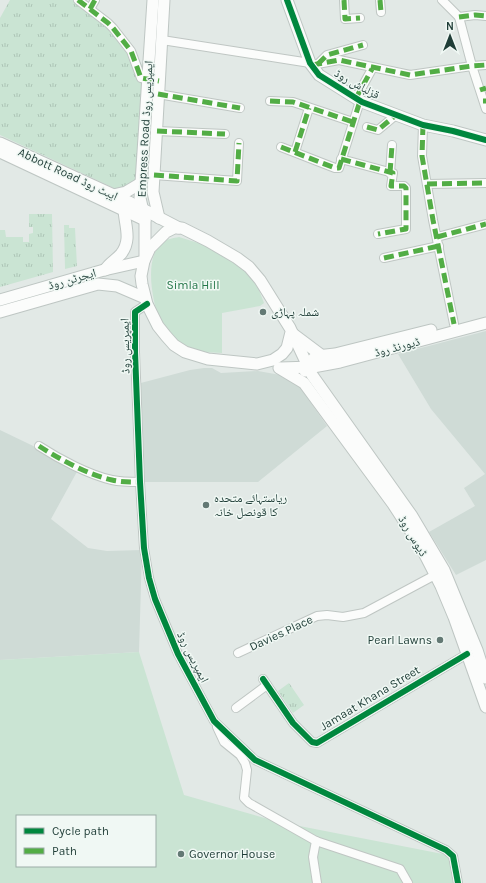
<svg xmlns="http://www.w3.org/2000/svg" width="486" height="883" font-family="Karla,'Noto Naskh Arabic',sans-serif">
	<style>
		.built { fill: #cfdbd6 }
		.grass { fill: url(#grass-tufts) }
		.green { fill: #cae4d3; fill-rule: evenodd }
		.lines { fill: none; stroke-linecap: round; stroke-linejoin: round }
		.street-casing { stroke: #bfc6c3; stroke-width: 10 }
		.secondary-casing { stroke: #bec6c3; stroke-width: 13 }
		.street { stroke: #fbfcfb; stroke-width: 8 }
		.secondary { stroke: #fbfcfb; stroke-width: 11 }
		.quiet { stroke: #52ad45; stroke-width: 5; stroke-dasharray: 10 5; stroke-linecap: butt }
		.cycleway-casing { stroke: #f0f8f4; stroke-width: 8 }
		.cycleway { stroke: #00873e; stroke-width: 6 }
		.poi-dot { fill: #637974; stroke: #f0f8f4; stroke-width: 1.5 }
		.labels { text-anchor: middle; stroke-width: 3; stroke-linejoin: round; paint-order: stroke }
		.street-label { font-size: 12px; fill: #1f3d37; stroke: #f0f8f4 }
		.park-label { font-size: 12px; fill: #25774a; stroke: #f0f8f4 }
		.poi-label { font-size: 12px; fill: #1f3d37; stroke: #f0f8f4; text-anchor: start }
	</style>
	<defs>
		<pattern id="grass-tufts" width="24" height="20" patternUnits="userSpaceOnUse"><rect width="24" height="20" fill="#cae4d3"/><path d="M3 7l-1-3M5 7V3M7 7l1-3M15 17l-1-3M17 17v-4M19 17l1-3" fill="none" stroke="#adc4b6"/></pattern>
	</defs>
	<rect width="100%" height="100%" fill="#e2e9e6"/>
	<g class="built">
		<polygon points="486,331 486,560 456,575 429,532 475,506 464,488 485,474 431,409 398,354"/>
		<polygon points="204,368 212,368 221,373 258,371 286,376 297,383 327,426 258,482 140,482 137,384 190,370"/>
		<polygon points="0,430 79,468 51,519 88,548 107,551 142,550 139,652 0,660"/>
	</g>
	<g class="grass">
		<polygon points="10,0 78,0 131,48 144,68 136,186 116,189 0,135 0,18"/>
		<polygon points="29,214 52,214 53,272 0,287 0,230 5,230 6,237 23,237 23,242 29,242 29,234 33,233 33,227 29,227"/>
		<polygon points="64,225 69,225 69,228 75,228 77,266 65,269"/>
		<polygon points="289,683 304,705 293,713 278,691"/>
	</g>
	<g class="green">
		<path d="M179,237l29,9 39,25 12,19 5,13 -4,3 -38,7v40c-11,-1 -26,0 -36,-5 -9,-5 -23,-21 -27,-30 -7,-18 -15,-61 3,-75 4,-4 12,-5 17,-6z"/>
		<path d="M139,652l45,143 95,27 174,34 5,27h-458v-223zM17,816h138v50h-138z"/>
	</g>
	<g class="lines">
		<g class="street-casing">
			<g id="street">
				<polyline points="78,0 108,23 113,28 131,51 141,78 159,81"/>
				<polyline points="344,0 345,19 360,18"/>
				<polyline points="380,0 381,12"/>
				<polyline points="442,0 459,17 472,66 486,109"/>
				<polyline points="90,9 95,0"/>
				<polyline points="459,17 475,15 486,16"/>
				<polyline points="162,40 310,63"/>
				<polyline points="319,63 327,55 363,45"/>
				<polyline points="312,65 339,60 410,75 472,66 486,65"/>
				<polyline points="158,94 240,108"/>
				<polyline points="356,98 372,69"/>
				<polyline points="270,101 293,102 353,122"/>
				<polyline points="423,125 422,156 433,220 454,324"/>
				<polyline points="367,127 378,130 396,115"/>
				<polyline points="157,131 225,134"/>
				<polyline points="281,147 335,168 339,168 360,101"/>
				<polyline points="295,152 309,108"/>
				<polyline points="341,159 393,173 391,186 404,186 406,188 406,229 378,234"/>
				<polyline points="390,173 392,145"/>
				<polyline points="154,175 237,181 239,143"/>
				<polyline points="427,184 486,183"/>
				<polyline points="437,237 486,224"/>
				<polyline points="384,258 439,246"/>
				<polyline points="147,304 135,312 135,352 140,482 144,548 149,578 155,599 178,654 214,721 255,760 446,850 453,856 458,883"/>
				<path d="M39,446c20,13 50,29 73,34 9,2 18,2 28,2"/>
				<polyline points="238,653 317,616 327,615 343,617 364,613 435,575"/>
				<polyline points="263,679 293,723 312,742 317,743 467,654"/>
				<polyline points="236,708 267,685"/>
				<polyline points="217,727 224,742 240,755 245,763 247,770 244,798 249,803 316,841 400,869 408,883"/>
				<polyline points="316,841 313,857 317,883"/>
			</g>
		</g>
		<g class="secondary-casing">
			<g id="secondary">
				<polyline points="287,0 310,63 319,75 362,102 423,125 453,131 486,140"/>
				<polyline points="0,143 129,202 179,228"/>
				<polyline points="0,152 145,220"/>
				<polyline points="113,195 126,192 141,183"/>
				<polyline points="159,218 153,192 154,175 164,0"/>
				<polyline points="145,257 145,220 140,198 153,0"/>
				<path d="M105,270c4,-7 11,-10 16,-16 11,-14 4,-28 3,-44"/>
				<polyline points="0,300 104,270 144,261"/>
				<polyline points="0,312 98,284 117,286 145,298"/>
				<polyline points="291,332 287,348 282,354 273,360 257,364 208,359 185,352 174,345 166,336 158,326 147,304 142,284 141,276 144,261 150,248 166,232 174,228 182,228 208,241 237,258 249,267 260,280 290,328 312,375 412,516 444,570 477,650 486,678"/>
				<polyline points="293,334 321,355"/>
				<polyline points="279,368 304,383 393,504 421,547 441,586 454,617 486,707"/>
				<polyline points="280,368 313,367 340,362 486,323"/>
				<polyline points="305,371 314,358 317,356 335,354 431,330"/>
			</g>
		</g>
		<use href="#street" class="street"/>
		<use href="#secondary" class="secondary"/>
		<g class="quiet">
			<polyline points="78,0 108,23 113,28 131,51 141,78 159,81"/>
			<polyline points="344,0 345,19 360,18"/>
			<polyline points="380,0 381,12"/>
			<polyline points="90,9 95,0"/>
			<polyline points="459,17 475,15 486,16"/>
			<polyline points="318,64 327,55 363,45"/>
			<polyline points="312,65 339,60 410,75 472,66 486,65"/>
			<polyline points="480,90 486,88"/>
			<polyline points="158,94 240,108"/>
			<polyline points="356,98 372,69"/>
			<polyline points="270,101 293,102 353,122"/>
			<polyline points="483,101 486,101"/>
			<polyline points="423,125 422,156 433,220 454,324"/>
			<polyline points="367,127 378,130 396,115"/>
			<polyline points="157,131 225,134"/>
			<polyline points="281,147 335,168 339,168 360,101"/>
			<polyline points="295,152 309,108"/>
			<polyline points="341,159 393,173 391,186 404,186 406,188 406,229 378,234"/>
			<polyline points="390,173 392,145"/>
			<polyline points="154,175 237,181 239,143"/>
			<polyline points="427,184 486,183"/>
			<polyline points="437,237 486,224"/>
			<polyline points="384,258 439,246"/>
			<path d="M39,446c20,13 50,29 73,34 9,2 18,2 28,2"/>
		</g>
		<g class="cycleway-casing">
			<g id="cycleway">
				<polyline points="287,0 310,63 319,75 362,102 423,125 453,131 486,140"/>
				<polyline points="147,304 135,312 135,352 140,482 144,548 149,578 155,599 178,654 214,721 255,760 446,850 453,856 458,883"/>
				<polyline points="263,679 293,723 312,742 317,743 467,654"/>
			</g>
		</g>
		<use href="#cycleway" class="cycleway"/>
	</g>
	<g class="poi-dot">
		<circle cx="263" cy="312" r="4"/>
		<circle cx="206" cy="505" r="4"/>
		<circle cx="440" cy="640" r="4"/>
		<circle cx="181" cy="854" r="4"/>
	</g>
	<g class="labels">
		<g class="street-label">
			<text transform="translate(357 84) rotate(29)" y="4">قزلباش روڈ</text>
			<text transform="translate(145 129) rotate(-87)" y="4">Empress Road ایمپریس روڈ</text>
			<text transform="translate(68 174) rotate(25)" y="4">Abbott Road ایبٹ روڈ</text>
			<text transform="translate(72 279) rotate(-16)" y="4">ایجرٹن روڈ</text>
			<text transform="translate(125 346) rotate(-91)" y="4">ایمپریس روڈ</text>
			<text transform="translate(397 347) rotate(-15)" y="4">ڈیورنڈ روڈ</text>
			<text transform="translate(413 536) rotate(59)" y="4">ڈیوس روڈ</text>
			<text transform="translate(281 633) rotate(-25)" y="4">Davies Place</text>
			<text transform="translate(193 657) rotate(63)" y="4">ایمپریس روڈ</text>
			<text transform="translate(370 698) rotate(-31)" y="4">Jamaat Khana Street</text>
		</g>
		<g class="park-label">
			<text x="193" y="289">Simla Hill</text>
		</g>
		<g class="poi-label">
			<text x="271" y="316">شملہ پہاڑی</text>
			<text x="214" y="502">ریاستہائے متحدہ<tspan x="214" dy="14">کا قونصل خانہ</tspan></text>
			<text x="432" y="644" text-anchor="end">Pearl Lawns</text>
			<text x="189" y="858">Governor House</text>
		</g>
	</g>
	<rect x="16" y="815" width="140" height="52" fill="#f0f8f4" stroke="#9cada8"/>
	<rect x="24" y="828" width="20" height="6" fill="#00873e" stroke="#9cada8"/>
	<text x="52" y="835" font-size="12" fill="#1f3d37">Cycle path</text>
	<rect x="24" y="848" width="20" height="6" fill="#52ad45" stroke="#9cada8"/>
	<text x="52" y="855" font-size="12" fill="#1f3d37">Path</text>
	<g transform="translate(450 36)" stroke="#f0f8f4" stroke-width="3" paint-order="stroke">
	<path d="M0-3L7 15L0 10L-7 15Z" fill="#1f3d37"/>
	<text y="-6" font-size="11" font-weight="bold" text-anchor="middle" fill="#1f3d37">N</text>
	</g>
</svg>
